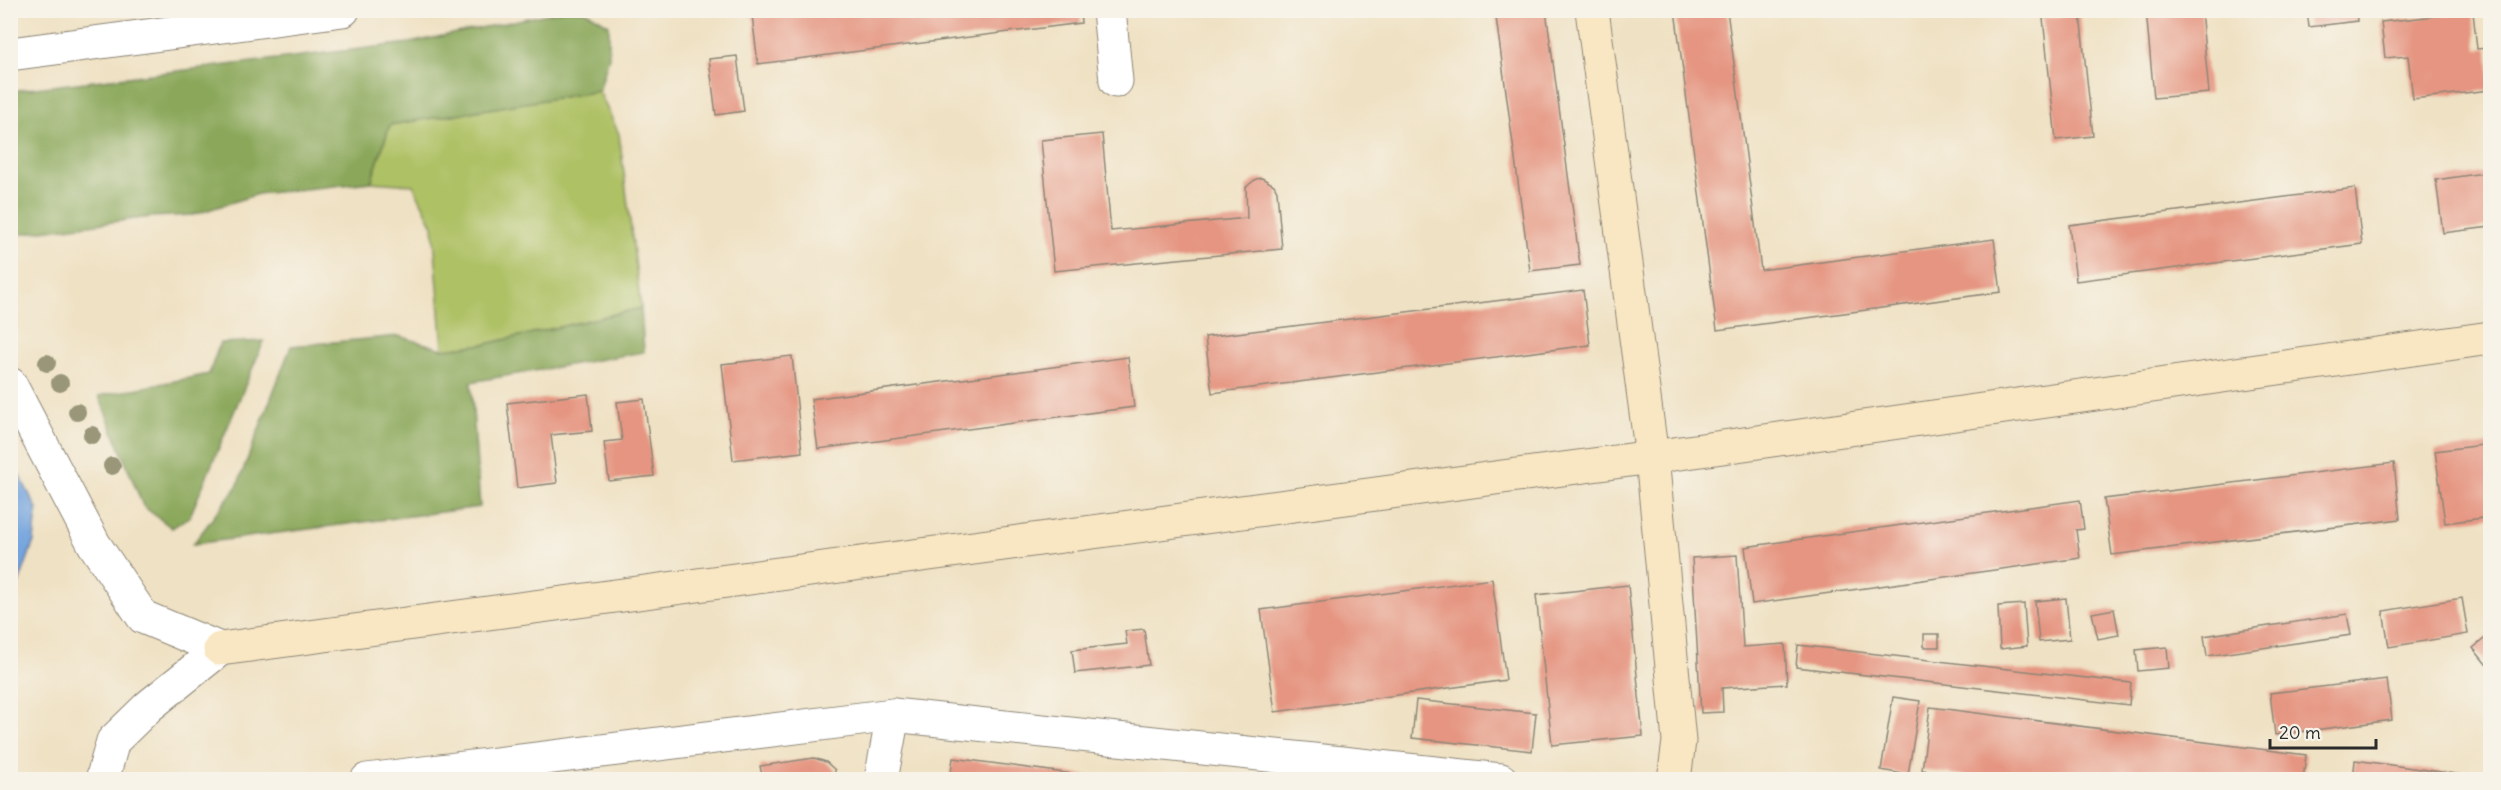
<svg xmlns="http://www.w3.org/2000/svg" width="2501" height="790" font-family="Delius,sans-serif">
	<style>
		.green { fill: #aec165; stroke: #6c7648; stroke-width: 1.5 }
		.forest { fill: #8aa75a; stroke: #5a6942; stroke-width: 1.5 }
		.water { fill: #74a4de; stroke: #506884; stroke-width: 1.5 }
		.building { fill: #e59581 }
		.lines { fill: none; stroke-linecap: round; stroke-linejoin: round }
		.street-casing { stroke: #8d8677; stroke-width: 35 }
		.secondary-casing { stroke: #8d8677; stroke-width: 35 }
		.street { stroke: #fff; stroke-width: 33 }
		.secondary { stroke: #f9e7c3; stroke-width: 33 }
		.tree { fill: #999679 }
	</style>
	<rect width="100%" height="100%" fill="#f7f3e8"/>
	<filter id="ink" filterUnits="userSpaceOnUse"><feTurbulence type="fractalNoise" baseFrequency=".0167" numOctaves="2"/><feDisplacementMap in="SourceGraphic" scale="12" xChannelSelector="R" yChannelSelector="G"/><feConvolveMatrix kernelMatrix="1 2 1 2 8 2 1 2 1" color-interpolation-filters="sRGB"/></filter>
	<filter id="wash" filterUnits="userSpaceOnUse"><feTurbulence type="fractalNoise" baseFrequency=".008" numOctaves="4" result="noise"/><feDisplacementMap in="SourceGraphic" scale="24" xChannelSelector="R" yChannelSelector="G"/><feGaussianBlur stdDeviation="1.35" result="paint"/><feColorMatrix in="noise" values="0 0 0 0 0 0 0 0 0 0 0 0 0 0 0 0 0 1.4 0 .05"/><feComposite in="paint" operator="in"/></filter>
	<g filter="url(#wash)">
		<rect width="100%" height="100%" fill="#efe1c3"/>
		<polygon class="green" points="599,91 619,134 641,308 486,344 443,349 433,226 413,185 371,182 390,125"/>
		<g class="forest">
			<polygon points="566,10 586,11 609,25 609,57 599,91 390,125 371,182 258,194 193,215 151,217 11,235 11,91 409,43"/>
			<polygon points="641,308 644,352 471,382 480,507 193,544 237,486 291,346 399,336 443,349 486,344"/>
			<polygon points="264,341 190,516 172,528 143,506 99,396 209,374 220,343"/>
		</g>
		<polygon class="water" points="11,459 37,509 34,541 11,605"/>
		<g id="blocks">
			<g class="building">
				<polygon points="790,10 1080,10 1081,23 758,64 752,15"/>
				<polygon points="1495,10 1546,10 1580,265 1530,271"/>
				<polygon points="1675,10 1727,10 1761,270 1994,239 2001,292 1717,330"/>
				<polygon points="2146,10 2201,10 2209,93 2154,98"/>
				<polygon points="2307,10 2356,10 2357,21 2309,27"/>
				<polygon points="2473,12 2477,49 2488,48 2490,90 2413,99 2408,56 2385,58 2381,22"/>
				<polygon points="2080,14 2093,136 2056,140 2043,18"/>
				<polygon points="737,56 744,111 716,115 709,59"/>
				<polygon points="1102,134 1111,231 1247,218 1246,187 1256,179 1262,178 1274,185 1277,191 1282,249 1054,271 1041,140"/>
				<polygon points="2490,172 2490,227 2443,233 2436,180"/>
				<polygon points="2355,188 2362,244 2076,281 2069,225"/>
				<polygon points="1583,290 1590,345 1212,393 1205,337"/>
				<polygon points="792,356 802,452 733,460 722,364"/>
				<polygon points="1128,357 1134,407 818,449 811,399"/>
				<polygon points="588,394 592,431 551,435 557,483 517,488 507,403"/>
				<polygon points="644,399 654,476 609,481 604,442 622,440 617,402"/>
				<polygon points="2490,444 2490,517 2445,523 2435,451"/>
				<polygon points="2394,463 2400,519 2112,555 2104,499"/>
				<polygon points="2080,500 2084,529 2076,530 2080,558 1752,604 1745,547"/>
				<polygon points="1737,555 1743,647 1785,644 1787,684 1722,688 1723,712 1701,713 1692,558"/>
				<polygon points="1492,579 1506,680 1275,712 1261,610"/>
				<polygon points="1628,585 1643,736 1552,745 1536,595"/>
				<polygon points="2066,598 2070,639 2039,642 2035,601"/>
				<polygon points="2462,598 2468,634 2389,647 2383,611"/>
				<polygon points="2024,604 2027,646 2000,649 1998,606"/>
				<polygon points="2114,609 2119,635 2098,639 2092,613"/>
				<polygon points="2347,614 2351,635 2207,656 2204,636"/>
				<polygon points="1144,629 1149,665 1075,673 1072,650 1127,644 1125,631"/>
				<rect x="1924" y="634" width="15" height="13"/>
				<polygon points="2490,634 2490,669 2473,648"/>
				<polygon points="1798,645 2131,683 2129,705 1796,667"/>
				<polygon points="2167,647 2169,668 2138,671 2136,650"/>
				<polygon points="2387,679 2392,720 2275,735 2270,693"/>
				<polygon points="1893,697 1920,701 1908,775 1881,770"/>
				<polygon points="1416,700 1536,713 1532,751 1412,738"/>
				<polygon points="1930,707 2306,755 2303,780 1995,780 1922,770"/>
				<polygon points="814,758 826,762 835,770 834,780 763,780 760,766"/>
				<polygon points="953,758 1103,778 1103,780 950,780"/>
				<polygon points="2355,760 2484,778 2484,780 2353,780"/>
			</g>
		</g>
	</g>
	<g filter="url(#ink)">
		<use href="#blocks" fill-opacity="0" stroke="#8d8677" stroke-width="1.5"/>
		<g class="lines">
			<g class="street-casing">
				<g id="street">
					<polyline points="1109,10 1116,81"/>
					<polyline points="10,54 343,10"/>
					<polyline points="10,384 94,544 143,617 220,649 149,706 113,741 102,780"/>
					<polyline points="367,780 893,715 1501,780"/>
					<polyline points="881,780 893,715"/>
				</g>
			</g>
			<g class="secondary-casing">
				<g id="secondary">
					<polyline points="1592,10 1652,457 1679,741 1674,780"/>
					<polyline points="220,649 1652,457 2490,338"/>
				</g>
			</g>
			<use href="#street" class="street"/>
			<use href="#secondary" class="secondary"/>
		</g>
		<g class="tree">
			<circle cx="47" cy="363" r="9"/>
			<circle cx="60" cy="383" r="9"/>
			<circle cx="77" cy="412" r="9"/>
			<circle cx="92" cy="435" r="9"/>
			<circle cx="112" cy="466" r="9"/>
		</g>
	</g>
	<rect width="2501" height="790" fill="none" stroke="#f7f3e8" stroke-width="36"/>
	<path d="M2270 739v9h106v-9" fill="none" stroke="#2b2b2b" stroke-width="3"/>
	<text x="2279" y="739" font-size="18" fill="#2b2b2b" stroke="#f7f3e8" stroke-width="4.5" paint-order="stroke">20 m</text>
</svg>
